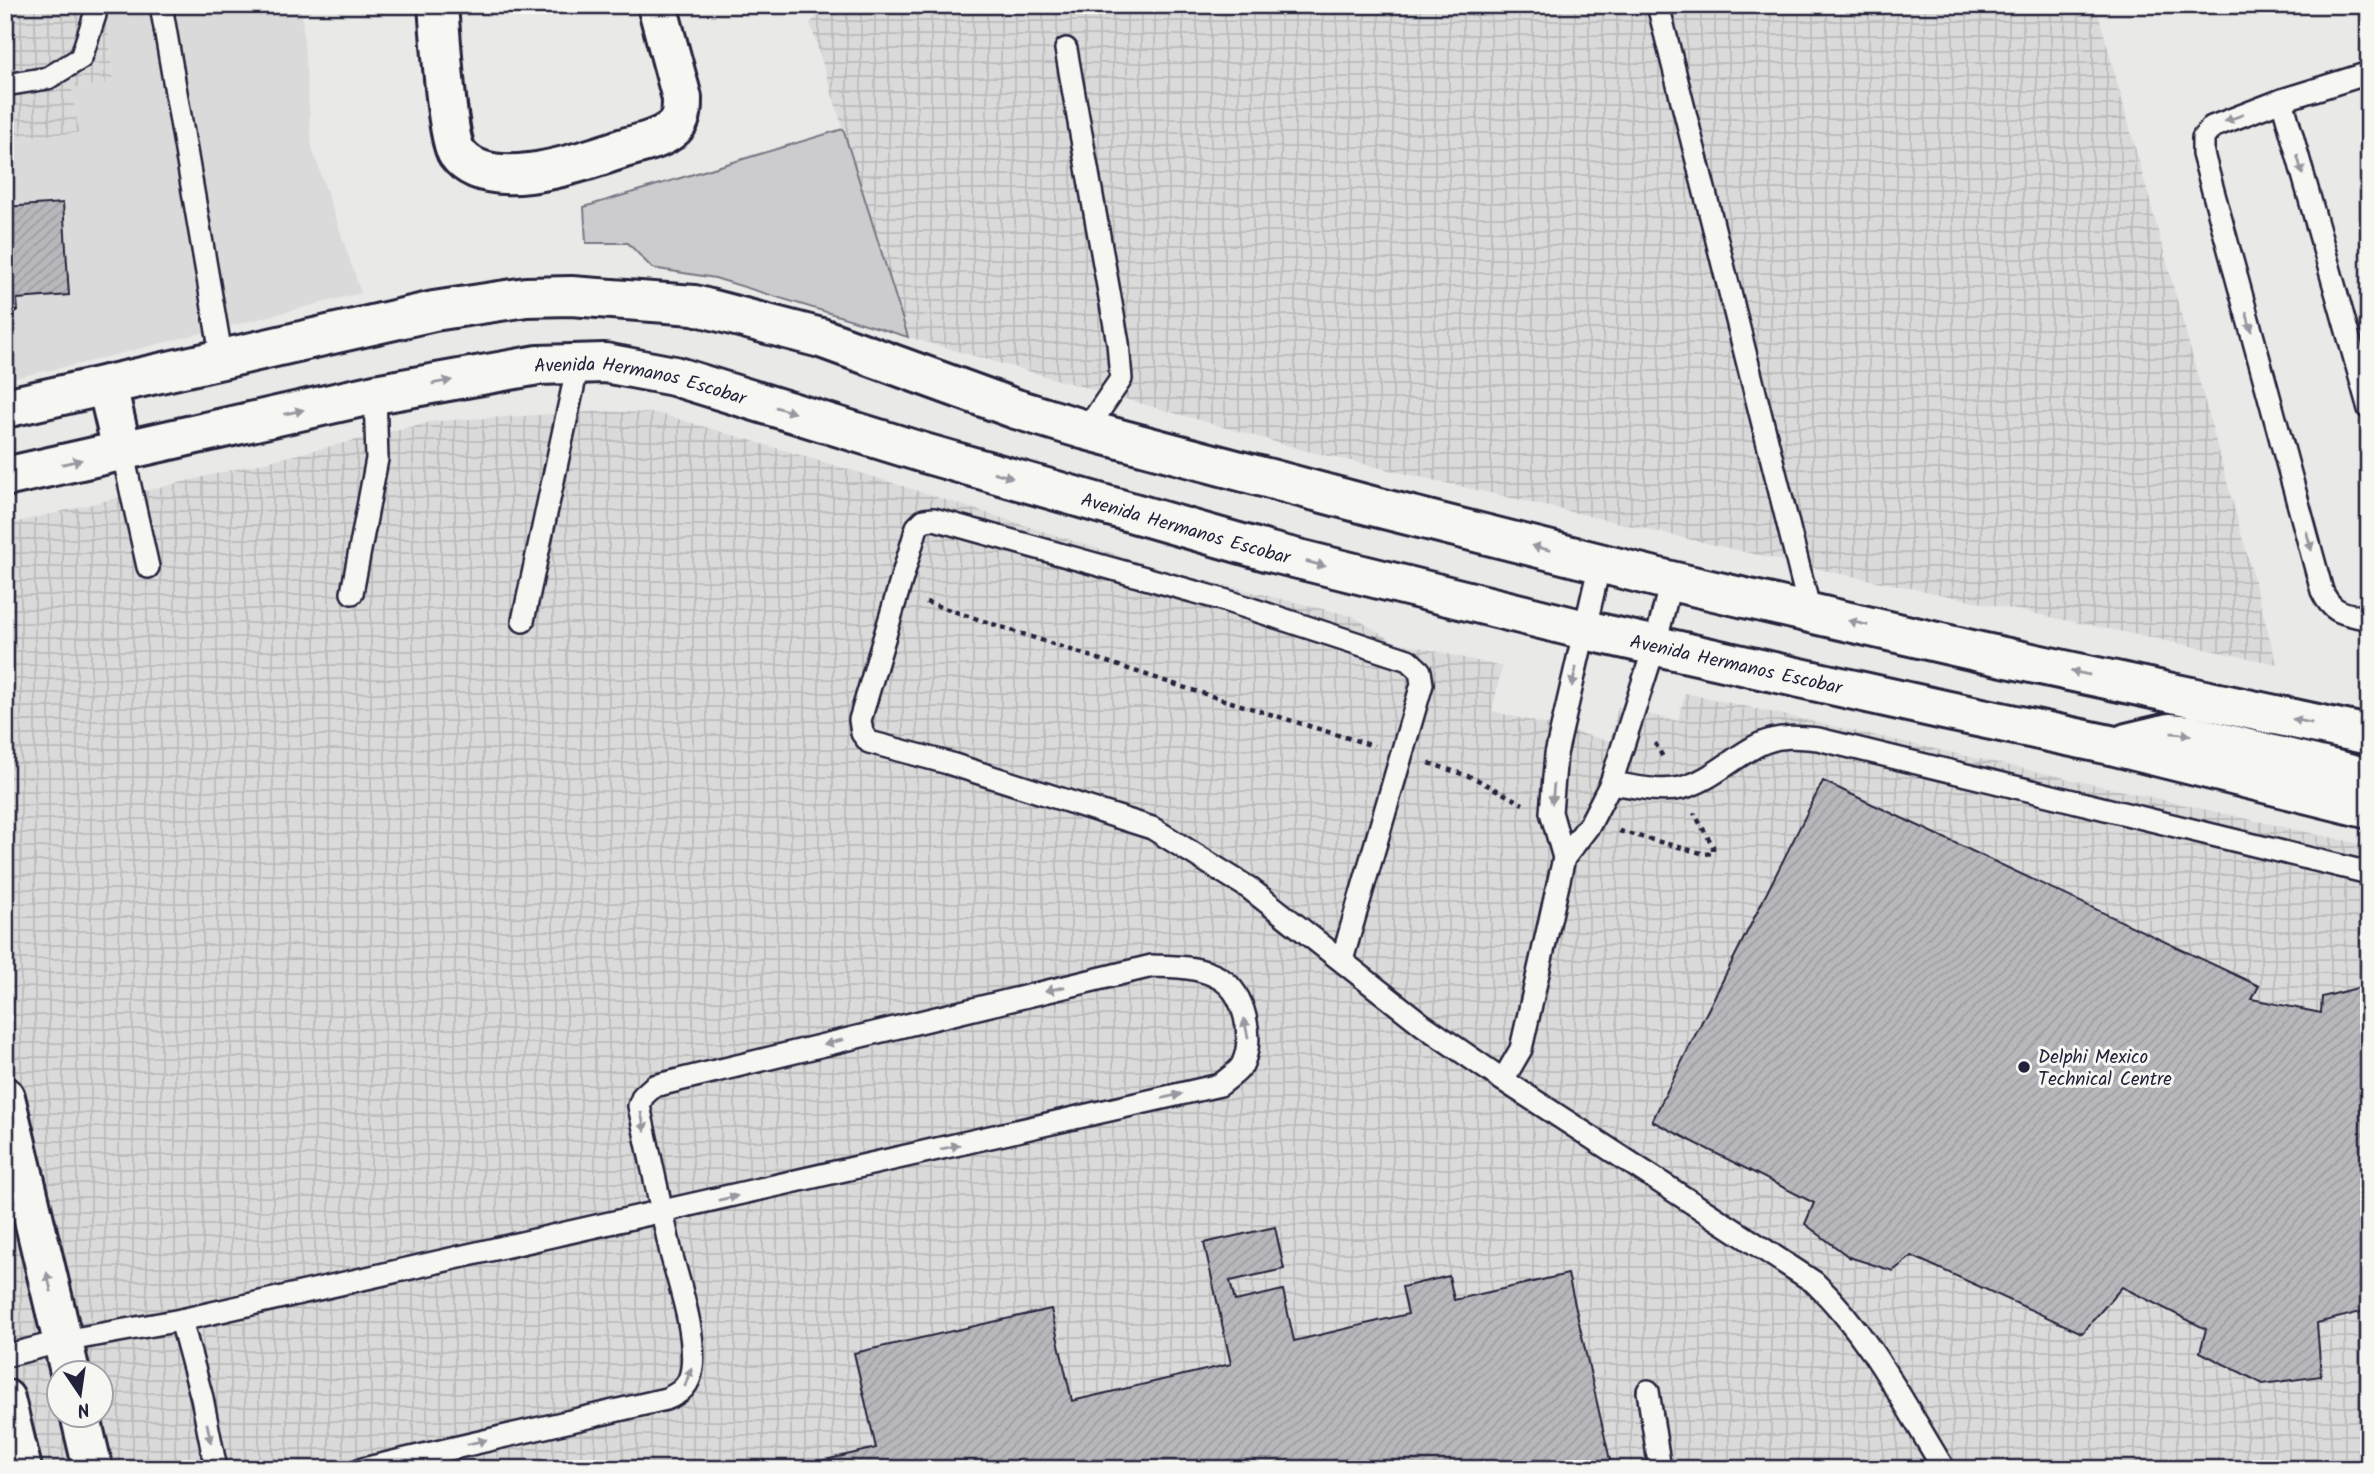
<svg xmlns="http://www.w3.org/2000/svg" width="2374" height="1474" font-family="Kalam,sans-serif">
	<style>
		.built { fill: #dadada }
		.industrial { fill: url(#industrial-grid); fill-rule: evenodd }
		.park { fill: #ccccce; stroke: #777784; stroke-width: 2 }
		.building { fill: url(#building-hatch); stroke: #22223b; stroke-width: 2 }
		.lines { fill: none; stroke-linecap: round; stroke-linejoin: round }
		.service-casing { stroke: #22223b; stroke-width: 26 }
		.minor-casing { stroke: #22223b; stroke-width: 44 }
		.tertiary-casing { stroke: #22223b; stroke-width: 44 }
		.primary-casing { stroke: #22223b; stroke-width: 44 }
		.path { stroke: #22223b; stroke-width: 4.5; stroke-dasharray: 5 5; stroke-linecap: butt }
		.service { stroke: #f6f6f2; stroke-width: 21 }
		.minor { stroke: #f6f6f2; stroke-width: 38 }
		.tertiary { stroke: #f6f6f2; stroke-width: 38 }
		.primary { stroke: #f6f6f2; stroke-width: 38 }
		.oneway { fill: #9797a0 }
		.poi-dot { fill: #22223b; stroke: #f6f6f2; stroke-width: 2.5 }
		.labels { text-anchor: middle; stroke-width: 6; stroke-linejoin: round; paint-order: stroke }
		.street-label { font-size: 19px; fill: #22223b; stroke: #f6f6f2 }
		.poi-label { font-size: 19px; fill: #22223b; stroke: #f6f6f2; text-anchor: start }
	</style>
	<defs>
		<pattern id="industrial-grid" width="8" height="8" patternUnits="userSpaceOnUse" patternTransform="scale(1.75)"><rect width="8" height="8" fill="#dadada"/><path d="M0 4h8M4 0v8" fill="none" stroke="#bbbbbc"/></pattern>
		<pattern id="building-hatch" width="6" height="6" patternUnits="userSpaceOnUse" patternTransform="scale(1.75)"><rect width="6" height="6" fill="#b8b8bc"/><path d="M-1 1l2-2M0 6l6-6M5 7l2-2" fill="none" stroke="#9e9ea2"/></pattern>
	</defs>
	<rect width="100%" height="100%" fill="#e9e9e7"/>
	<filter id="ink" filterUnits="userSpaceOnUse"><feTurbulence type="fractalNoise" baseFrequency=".0143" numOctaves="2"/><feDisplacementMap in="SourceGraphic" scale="14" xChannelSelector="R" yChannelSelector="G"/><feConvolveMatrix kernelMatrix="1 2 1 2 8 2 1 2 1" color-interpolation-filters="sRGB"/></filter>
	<g filter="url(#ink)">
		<polygon class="built" points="106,5 301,5 312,148 361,293 83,363 5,380 5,138 79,133 72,88 113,81"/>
		<g class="industrial">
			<polygon points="5,5 106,5 113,82 72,88 79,133 5,138"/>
			<polygon points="830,5 2096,5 2277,664 1823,570 1307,451 908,337 810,23"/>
			<path d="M606,411l55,3 213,63 300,96 178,43 41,25 109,26 -10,44 118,30 8,-34 60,14 7,-28 684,153v623h-2364v-944l430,-104zM60,1372h42v42h-42z"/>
		</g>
		<polygon class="park" points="843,129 908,337 715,278 652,268 628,243 586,243 584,207"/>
		<g class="building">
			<polygon points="63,203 69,295 17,299 18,311 5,312 5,207"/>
			<polygon points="1823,781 2259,986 2252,999 2321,1013 2322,997 2369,985 2369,1310 2317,1323 2321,1376 2263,1384 2200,1352 2206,1329 2122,1287 2082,1333 1912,1256 1893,1271 1849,1257 1805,1224 1814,1203 1652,1121"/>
			<polygon points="1275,1227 1284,1269 1230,1281 1235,1301 1283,1290 1294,1341 1408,1314 1402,1287 1449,1276 1454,1300 1568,1274 1612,1469 787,1469 876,1448 854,1353 1051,1309 1072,1401 1231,1364 1204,1243"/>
		</g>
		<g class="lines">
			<g class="service-casing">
				<g id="service">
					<polyline points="161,5 222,360"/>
					<polyline points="1658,5 1810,612"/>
					<polyline points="1066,49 1118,343 1121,379 1086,430"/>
					<path d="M2369,73l-87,27 -70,27 -9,11v16l119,437c11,24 23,22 47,28"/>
					<polyline points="5,85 48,78 81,58 95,15 94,5"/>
					<polyline points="2282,100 2369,409"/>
					<polyline points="122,450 148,567"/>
					<path d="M1671,581l-16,64 -44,138 -21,41 -26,34 -43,191 -18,31 311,202c55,52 90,122 130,187"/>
					<polyline points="352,593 377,459 375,394"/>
					<polyline points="523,621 578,364"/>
					<path d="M1611,783c22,3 48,10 70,5 30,-7 52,-31 79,-44 19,-9 39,-7 58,-5l551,134"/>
					<polyline points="1564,858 1551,812 1556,754 1600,563"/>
					<polyline points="1342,960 1422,684 1420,671 1408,660 1224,600 934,519 924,520 917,527 860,720 862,733 869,742 948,763 1152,828 1249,888 1423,1025 1503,1080"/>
					<polyline points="181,1320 202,1398 216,1469"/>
					<path d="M5,1356l58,-15 118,-21 1039,-235c7,-6 20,-14 23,-22 11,-25 2,-69 -22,-84 -21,-13 -45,-12 -69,-13l-498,120 -11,10 -4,10c11,49 21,98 32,147 9,34 25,81 21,115 -2,17 -11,25 -26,31l-303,70"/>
					<polyline points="1648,1391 1660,1469"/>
				</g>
			</g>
			<g class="minor-casing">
				<path id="minor" d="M438,5c2,25 9,134 19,148 31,44 127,8 167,-5 17,-5 42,-9 53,-24 5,-7 5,-17 5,-26l-25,-93"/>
			</g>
			<g class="tertiary-casing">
				<g id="tertiary">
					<polyline points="5,1097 70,1372"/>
					<polyline points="5,1399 22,1469"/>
					<polyline points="80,1414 93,1469"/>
				</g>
			</g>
			<g class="primary-casing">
				<g id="primary">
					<polyline points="107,385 122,450"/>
					<polyline points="5,408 434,311 526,297 571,296 694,305 821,338 1016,409 1086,430 1372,506 1671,581 1980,652 2369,735"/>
					<path id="s1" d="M5,477l370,-83 163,-29 67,-2 69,13 250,77 346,99 315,78 359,80 171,36 254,63"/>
					<polyline points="2127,743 2169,733 2190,735 2369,778"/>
				</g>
			</g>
			<g class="path">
				<polyline points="926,602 1195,691 1374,746"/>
				<polyline points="1655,743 1664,759"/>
				<polyline points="1429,763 1474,778 1523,804"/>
				<polyline points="1619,831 1705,854 1713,853 1713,846 1694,813"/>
			</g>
			<use href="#service" class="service"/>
			<use href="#minor" class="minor"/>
			<use href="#tertiary" class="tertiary"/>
			<use href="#primary" class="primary"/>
		</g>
		<defs><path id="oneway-solid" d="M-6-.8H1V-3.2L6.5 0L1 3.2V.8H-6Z" transform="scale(1.75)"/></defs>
		<g class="oneway">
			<use href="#oneway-solid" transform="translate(2234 118) rotate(159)"/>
			<use href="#oneway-solid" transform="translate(2300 165) rotate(74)"/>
			<use href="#oneway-solid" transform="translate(2249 322) rotate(75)"/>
			<use href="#oneway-solid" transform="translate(442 382) rotate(-10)"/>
			<use href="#oneway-solid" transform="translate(785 410) rotate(17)"/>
			<use href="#oneway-solid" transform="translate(294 412) rotate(-13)"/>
			<use href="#oneway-solid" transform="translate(72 462) rotate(-13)"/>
			<use href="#oneway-solid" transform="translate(1003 475) rotate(16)"/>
			<use href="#oneway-solid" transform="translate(2309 541) rotate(75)"/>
			<use href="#oneway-solid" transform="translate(1541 548) rotate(-166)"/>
			<use href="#oneway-solid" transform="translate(1316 564) rotate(14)"/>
			<use href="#oneway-solid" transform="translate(1858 623) rotate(-167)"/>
			<use href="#oneway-solid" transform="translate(2080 673) rotate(-168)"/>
			<use href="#oneway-solid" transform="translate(1574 677) rotate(103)"/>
			<use href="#oneway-solid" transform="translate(2302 721) rotate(-168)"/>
			<use href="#oneway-solid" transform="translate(2181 734) rotate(6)"/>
			<use href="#oneway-solid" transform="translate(1553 794) rotate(95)"/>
			<use href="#oneway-solid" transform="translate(1055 989) rotate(167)"/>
			<use href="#oneway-solid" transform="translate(1246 1028) rotate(-102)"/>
			<use href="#oneway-solid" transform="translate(834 1042) rotate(166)"/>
			<use href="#oneway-solid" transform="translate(1172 1096) rotate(-13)"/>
			<use href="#oneway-solid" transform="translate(643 1122) rotate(78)"/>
			<use href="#oneway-solid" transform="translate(950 1147) rotate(-13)"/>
			<use href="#oneway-solid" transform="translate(728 1198) rotate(-13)"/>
			<use href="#oneway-solid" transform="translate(49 1282) rotate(-103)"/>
			<use href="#oneway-solid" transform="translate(688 1377) rotate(-71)"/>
			<use href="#oneway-solid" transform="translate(209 1433) rotate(78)"/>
			<use href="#oneway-solid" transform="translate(477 1442) rotate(-13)"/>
		</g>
	</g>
	<circle class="poi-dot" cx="2024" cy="1067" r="7"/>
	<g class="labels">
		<g class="street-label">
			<text dy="7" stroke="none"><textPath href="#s1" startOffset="649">Avenida Hermanos Escobar</textPath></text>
			<text dy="7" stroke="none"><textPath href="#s1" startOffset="1216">Avenida Hermanos Escobar</textPath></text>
			<text dy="7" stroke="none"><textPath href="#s1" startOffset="1783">Avenida Hermanos Escobar</textPath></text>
		</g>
		<g class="poi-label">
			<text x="2038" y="1063">Delphi Mexico<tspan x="2038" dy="22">Technical Centre</tspan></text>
		</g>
	</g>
	<rect width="2374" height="1474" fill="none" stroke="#f6f6f2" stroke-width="28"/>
	<rect x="14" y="14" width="2346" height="1446" fill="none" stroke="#22223b" stroke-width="2.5" filter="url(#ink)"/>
	<g transform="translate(80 1394) rotate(167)"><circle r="33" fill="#f6f6f2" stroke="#a1a1a9" stroke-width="2"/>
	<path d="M0-5L12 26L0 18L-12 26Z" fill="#22223b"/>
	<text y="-10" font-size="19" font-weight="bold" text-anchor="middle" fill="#22223b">N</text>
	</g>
</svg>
